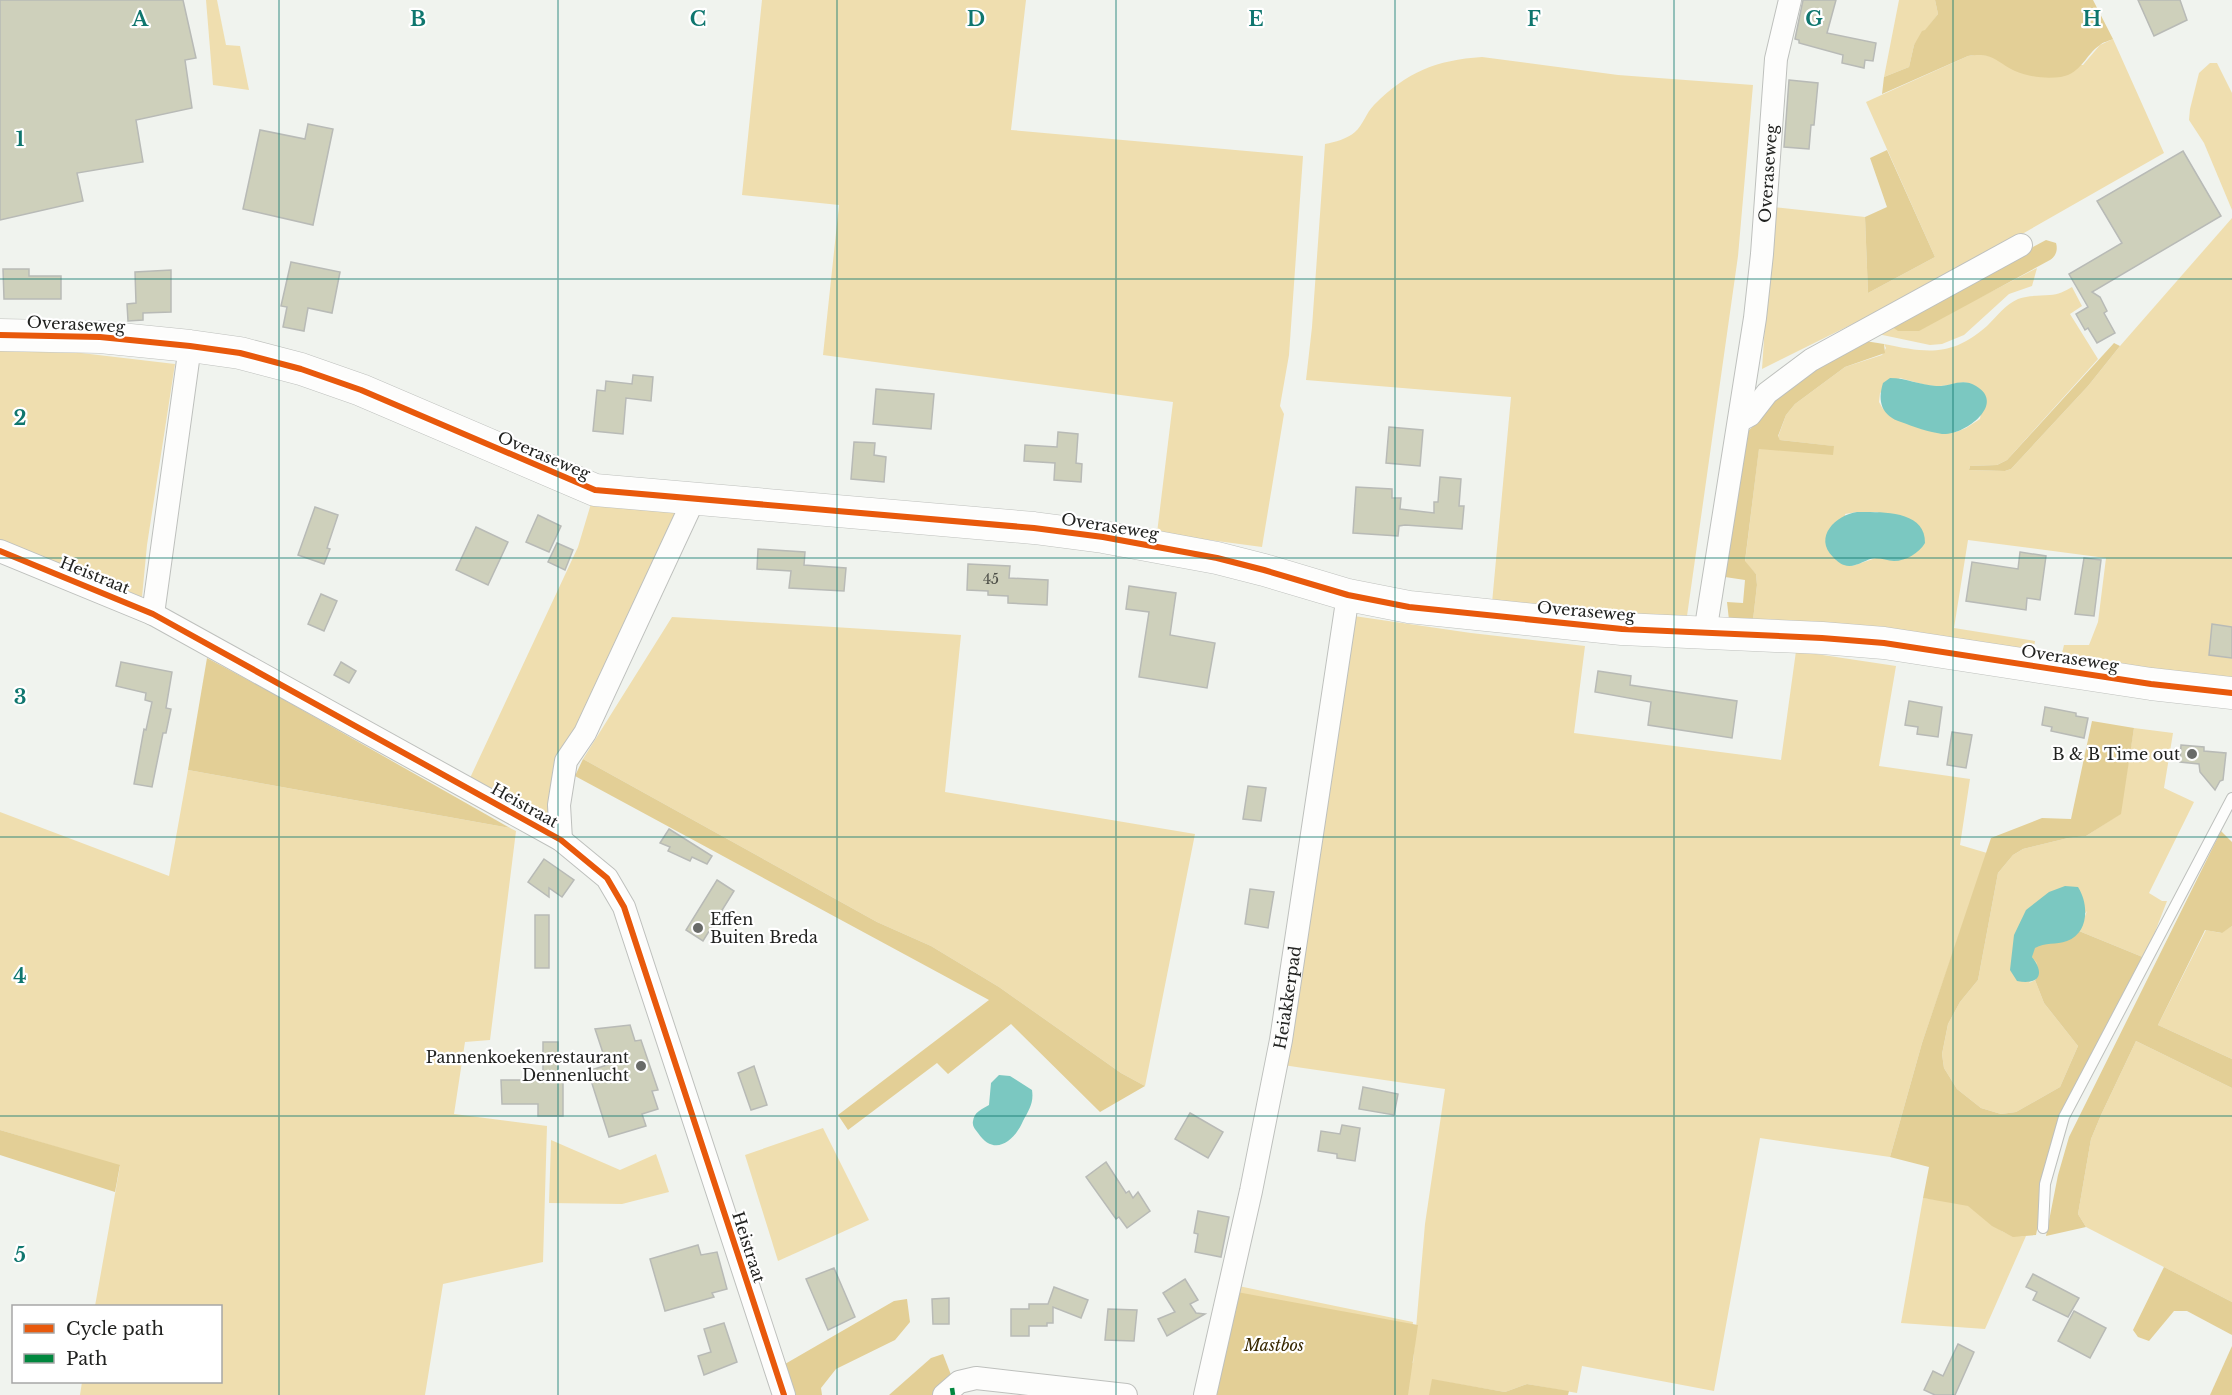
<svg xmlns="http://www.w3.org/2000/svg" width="2232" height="1395" font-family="'Libre Baskerville',serif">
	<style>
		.green { fill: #efdeaf; fill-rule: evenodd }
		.forest { fill: #e3cf96 }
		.water { fill: #7bc8c1 }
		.building { fill: #ced0bb; stroke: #b8bab6; stroke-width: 1.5 }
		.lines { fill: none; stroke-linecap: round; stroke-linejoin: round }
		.lane-casing { stroke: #bec0bd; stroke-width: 12 }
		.street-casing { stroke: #bec0bd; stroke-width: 24 }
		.secondary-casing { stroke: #bec0bd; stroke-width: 33 }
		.lane { stroke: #fdfdfc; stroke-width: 10 }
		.street { stroke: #fdfdfc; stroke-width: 22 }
		.secondary { stroke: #fdfdfc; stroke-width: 32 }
		.quiet { stroke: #00873e; stroke-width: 4.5; stroke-dasharray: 9 4.5; stroke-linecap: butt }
		.cycleway-casing { stroke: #fff; stroke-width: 10 }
		.cycleway { stroke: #e8590c; stroke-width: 6 }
		.grid { fill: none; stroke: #0f766e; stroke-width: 1.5; stroke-opacity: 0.55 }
		.poi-dot { fill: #696b68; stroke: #fff; stroke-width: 2 }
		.labels { text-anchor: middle; stroke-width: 4.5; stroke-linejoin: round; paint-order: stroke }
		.number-label { font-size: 14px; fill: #4c4e47 }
		.street-label { font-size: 16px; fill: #212220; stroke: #fff }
		.poi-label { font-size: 16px; fill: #212220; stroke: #fff; text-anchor: end }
		.park-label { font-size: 16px; font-style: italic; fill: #382800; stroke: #fff }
		.grid-label { font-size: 20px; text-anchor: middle; font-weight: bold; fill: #0f766e; stroke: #fff; stroke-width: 4.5; stroke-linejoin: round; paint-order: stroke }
	</style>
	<rect width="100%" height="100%" fill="#f0f3ee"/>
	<g class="green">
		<polygon points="206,0 217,0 226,45 240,46 249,90 213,85"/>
		<polygon points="762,0 1026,0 1011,130 1303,156 1289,355 1280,406 1284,414 1262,547 1157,533 1173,402 823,355 839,205 742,195"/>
		<polygon points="1899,0 1935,0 1938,14 1914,45 1909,67 1884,77"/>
		<path d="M2113,39l51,114 -219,125 -183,91 11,-162 92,10 3,76 67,-36 -69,-155 102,-46c12,-2 19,-2 31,4l84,5 17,-20z"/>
		<path d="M1482,57l136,18 135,10 -15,171 -51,360 -83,-3 -112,-10 19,-206 -205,-17 6,-53 13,-183c10,-2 22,-5 30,-12 8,-7 11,-19 19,-27 33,-33 62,-45 108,-48z"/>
		<polygon points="2210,63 2217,63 2232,93 2232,210 2204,143 2189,120 2190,109 2199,73"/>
		<path d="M2232,218v461l-171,-22 3,-12h25l9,-23 8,-64 -138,-18 -14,88 81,13 -2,12 -280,-33 4,-35 -1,-11 -11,-12 14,-114 74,-2 -53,-6 -2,-3 8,-22 9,-11 50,-37 37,-12 4,-7 -2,-4c43,9 68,13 103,-18 10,-10 18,-21 31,-27 11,-4 21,-3 32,-4 8,0 15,-4 22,-8l10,19 -12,8 28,45 -91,101 -10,5 -27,1 -1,4 36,1 6,-2 77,-83 32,-40zM1900,378c13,3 26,9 39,8 21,-1 26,-11 45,8l-4,25 -14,9 -10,4 -73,-23 -4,-7 1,-9zM1857,512h21l24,48 -26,-2 -24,8 -7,-52z"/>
		<polygon points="2037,268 2032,286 2009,294 1964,335 1942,344 1930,345 1873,333 1979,298"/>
		<polygon points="0,351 81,353 175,364 147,545 142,597 0,540"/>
		<polygon points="593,497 680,507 633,603 553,781 556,833 470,778 578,547"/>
		<polygon points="1347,615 1471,633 1585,646 1574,733 1781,760 1796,651 1896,666 1879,766 1970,779 1960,845 1987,853 1922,1043 1890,1157 1760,1138 1714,1391 1582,1366 1577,1393 1527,1384 1505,1392 1434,1380 1452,1395 1217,1395 1229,1284 1413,1322 1409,1361 1413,1363 1425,1224 1445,1089 1283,1065"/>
		<polygon points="672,617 961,635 945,792 1195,834 1145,1086 1121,1073 999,987 931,946 877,922 583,759"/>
		<polygon points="2134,728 2173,733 2164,788 2194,802 2149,893 2162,901 2167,901 2145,958 2079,931 2087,911 2029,983 2035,980 2044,1003 2078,1046 2060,1087 2016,1112 2001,1114 1981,1108 1957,1089 1944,1068 1942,1054 1948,1024 1960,1002 1978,980 1998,873 2013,855 2023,849 2068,838 2086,836 2120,814"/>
		<polygon points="188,770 510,828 516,831 490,1040 465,1042 454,1114 547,1126 543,1262 443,1284 425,1395 80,1395 82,1382 220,1382 220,1306 95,1306 120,1166 0,1130 0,812 169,876"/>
		<polygon points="2232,926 2232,1059 2158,1025 2206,930 2221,933"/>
		<polygon points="2136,1041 2232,1088 2232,1302 2086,1227 2078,1214 2091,1139 2101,1115"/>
		<polygon points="823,1128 869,1220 778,1261 745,1155"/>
		<polygon points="551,1140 620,1170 656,1154 669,1192 622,1204 549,1203"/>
		<path d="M1923,1198c12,2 36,3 46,8 22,12 28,32 57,30l-41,93 -84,-6z"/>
	</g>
	<g class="forest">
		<path d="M1935,0h158l20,39c-4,2 -10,3 -13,6 -15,10 -18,28 -39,32 -15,2 -32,0 -46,-6 -20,-10 -23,-19 -47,-15l-86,38 2,-17 25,-10 5,-22 8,-14 3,-1 13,-16z"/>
		<polygon points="1887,150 1935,257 1868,293 1865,217 1887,207 1870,158"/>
		<path d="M2046,240l10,3c2,7 0,13 -6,17l-131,71h-21l-10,-7z"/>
		<polygon points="1865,341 1884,344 1885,353 1845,367 1795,404 1786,415 1778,436 1780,440 1834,446 1833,455 1759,449 1745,561 1756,574 1757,585 1753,620 1729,620 1727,602 1743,603 1745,580 1725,577 1746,433 1762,418 1787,383"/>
		<polygon points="2114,343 2120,346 2088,386 2011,469 2005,471 1969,470 1970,466 1997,465 2007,460"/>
		<polygon points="207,658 267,690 510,828 188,770"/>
		<polygon points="2092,721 2134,728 2121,814 2086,836 2068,838 2023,849 2013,855 1998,873 1978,980 1960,1002 1948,1024 1942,1054 1944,1068 1957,1089 1981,1108 2001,1114 2016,1112 2060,1087 2078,1046 2044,1003 2035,980 2038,976 2037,963 2032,957 2034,948 2041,944 2052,943 2077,934 2079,931 2145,958 2060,1134 2048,1173 2036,1235 2013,1237 1992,1226 1968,1206 1923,1198 1929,1167 1890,1157 1922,1043 1991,838 2042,818 2071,819"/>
		<polygon points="583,759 877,922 931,946 999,987 1121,1073 1145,1086 1100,1112 1011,1024 948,1074 937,1063 848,1130 838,1115 989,1000 575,776"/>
		<polygon points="2221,831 2232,842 2232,926 2222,933 2205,930 2158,1025 2232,1059 2232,1088 2136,1041 2101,1115 2091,1139 2078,1214 2086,1227 2046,1236 2058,1175 2069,1137"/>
		<polygon points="0,1130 120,1165 115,1192 0,1155"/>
		<polygon points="2164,1267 2232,1302 2232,1335 2187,1311 2174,1311 2149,1341 2138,1337 2133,1330"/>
		<polygon points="1237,1292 1418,1325 1408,1395 1215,1395"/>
		<polygon points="907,1299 910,1322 895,1340 836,1369 821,1388 822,1395 796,1395 785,1364 894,1301"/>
		<polygon points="2232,1346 2232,1395 2210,1395"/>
		<polygon points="943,1354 953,1380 932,1395 889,1395 931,1358"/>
		<polygon points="1432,1379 1505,1392 1527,1384 1569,1391 1568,1395 1429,1395"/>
	</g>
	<g class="water">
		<path d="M1890,378c16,0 30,7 46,8 14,1 26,-9 40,0 31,18 -12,50 -34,48 -13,-2 -28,-7 -41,-12 -19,-6 -24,-20 -18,-39z"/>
		<path d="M1857,512c24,0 69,-2 68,31 -6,10 -19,18 -31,18 -6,0 -12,-3 -19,-3 -10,1 -20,11 -31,7 -4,-1 -8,-5 -11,-8 -20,-20 3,-42 24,-45z"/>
		<path d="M2065,886l13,1c11,17 11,46 -11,54 -11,4 -22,1 -32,7l-3,9c14,18 6,28 -15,24l-7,-11 4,-35 12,-25 23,-18z"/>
		<path d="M999,1075l11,1 22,14c2,13 -3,20 -9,31 -9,21 -29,36 -45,12 -3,-4 -6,-7 -5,-12 1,-9 9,-12 16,-16l2,-22z"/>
	</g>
	<g class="building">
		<polygon points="0,0 183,0 196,58 185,60 192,108 136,120 143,162 77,173 83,201 0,220"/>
		<polygon points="1803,0 1836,0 1827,33 1876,43 1873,61 1865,60 1864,68 1842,63 1843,55 1799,43 1799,40 1795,39"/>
		<polygon points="2138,0 2180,0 2187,20 2154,36"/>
		<polygon points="1789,80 1818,83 1814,125 1811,125 1809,149 1784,147"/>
		<polygon points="308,124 333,129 313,225 243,209 260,130 305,139"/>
		<polygon points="2183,151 2221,216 2092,292 2100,297 2107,311 2104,313 2115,333 2097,343 2088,328 2085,330 2076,314 2088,307 2069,274 2122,243 2097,201"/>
		<polygon points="291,262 340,272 332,313 308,308 304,331 283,327 287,307 281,306"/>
		<polygon points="3,269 29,269 29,276 61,276 61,299 4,299"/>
		<polygon points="171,270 171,312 143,313 143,320 128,321 127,304 136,303 135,272"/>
		<polygon points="633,375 653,377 651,401 626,398 623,434 593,431 597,390 605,391 606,381 632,384"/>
		<polygon points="876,389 934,394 931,429 873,424"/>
		<polygon points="1389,427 1423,430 1420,466 1386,463"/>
		<polygon points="1058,432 1078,434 1076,463 1082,464 1081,482 1054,480 1055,463 1024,461 1025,445 1057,447"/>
		<polygon points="854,442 875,443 874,455 886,457 884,482 851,479"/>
		<polygon points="1440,477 1461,479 1459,506 1464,506 1462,529 1405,525 1399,526 1398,536 1353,533 1356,487 1392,489 1392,498 1401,498 1400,509 1434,513 1434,502 1438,502"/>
		<polygon points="315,507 338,515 327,548 330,549 324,564 298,555"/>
		<polygon points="538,515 561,526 549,552 526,542"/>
		<polygon points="476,527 508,542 488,585 456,570"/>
		<polygon points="557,543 573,550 565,570 548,562"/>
		<polygon points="758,549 805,552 804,565 846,568 844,591 789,588 791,571 757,569"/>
		<polygon points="2020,552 2046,556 2040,600 2027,598 2026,610 1966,601 1972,562 2018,569"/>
		<polygon points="2084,558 2101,560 2094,616 2075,614"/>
		<polygon points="968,564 1010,566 1009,578 1048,580 1047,605 1008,603 1008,596 988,595 988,591 967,590"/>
		<polygon points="1129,586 1176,593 1170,635 1215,643 1207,688 1139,677 1149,612 1126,609"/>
		<polygon points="321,594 337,601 324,631 308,624"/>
		<polygon points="2212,624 2232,627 2232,658 2209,655"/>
		<polygon points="121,662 172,672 166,708 171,709 166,733 163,733 152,787 134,784 144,729 146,730 152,702 145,700 146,693 116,686"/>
		<polygon points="341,662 356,671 349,683 334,675"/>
		<polygon points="1598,671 1631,676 1630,685 1737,701 1732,738 1648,725 1651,702 1595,692"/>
		<polygon points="1909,701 1942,707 1938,737 1917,734 1918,727 1905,725"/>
		<polygon points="2045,707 2076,713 2076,716 2088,718 2084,738 2051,731 2052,727 2042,725"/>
		<polygon points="1952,732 1972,735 1966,768 1947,765"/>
		<polygon points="2181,745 2204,747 2204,751 2226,753 2223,780 2220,781 2215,790 2200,772 2199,764 2180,762"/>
		<polygon points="1248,786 1266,788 1261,821 1243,819"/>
		<polygon points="669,829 712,856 707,864 692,857 690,861 668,851 670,847 660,843"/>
		<polygon points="544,859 574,880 562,897 549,888 549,897 528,882"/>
		<polygon points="717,880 734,891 703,941 686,930"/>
		<polygon points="1250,889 1274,892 1268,928 1245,924"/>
		<rect x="535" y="915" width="14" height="53"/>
		<polygon points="630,1025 635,1041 641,1040 658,1090 652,1091 658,1109 642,1114 646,1126 609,1137 588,1071 607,1065 595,1029"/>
		<polygon points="543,1042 558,1042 558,1081 563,1079 563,1116 538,1116 538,1104 502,1104 501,1080 543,1080"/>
		<polygon points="754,1066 767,1105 751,1110 738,1073"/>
		<polygon points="1363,1087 1398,1094 1394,1115 1359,1109"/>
		<polygon points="1190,1113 1223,1132 1208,1158 1175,1139"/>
		<polygon points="1342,1125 1360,1128 1355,1161 1337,1158 1337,1154 1318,1151 1321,1131 1340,1134"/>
		<polygon points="1106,1162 1126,1193 1129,1191 1133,1198 1138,1192 1150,1211 1127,1228 1119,1217 1116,1219 1086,1177"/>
		<polygon points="1198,1211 1229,1217 1221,1257 1195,1252 1198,1234 1194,1233"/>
		<polygon points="698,1245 701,1255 717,1252 727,1289 712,1293 714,1297 665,1311 650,1259"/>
		<polygon points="834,1268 855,1317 828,1330 806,1279"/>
		<polygon points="2033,1274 2079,1298 2068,1317 2033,1300 2037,1292 2026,1287"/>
		<polygon points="1185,1279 1198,1300 1190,1304 1196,1313 1205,1314 1167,1336 1158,1319 1175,1312 1163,1293"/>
		<polygon points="1054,1287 1088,1300 1081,1318 1053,1307 1053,1323 1047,1323 1047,1326 1029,1326 1029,1336 1011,1336 1011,1309 1029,1309 1029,1304 1048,1304"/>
		<polygon points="949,1298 949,1324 933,1324 932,1299"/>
		<polygon points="1108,1309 1137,1310 1134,1341 1105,1340"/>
		<polygon points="2074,1311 2106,1328 2090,1358 2058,1341"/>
		<polygon points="724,1323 737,1362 704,1375 698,1356 711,1352 704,1329"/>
		<polygon points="1958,1344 1974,1352 1955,1395 1935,1395 1924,1390 1933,1371 1943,1376"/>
	</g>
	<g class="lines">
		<g class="lane-casing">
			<polyline id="lane" points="2043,1228 2045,1184 2064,1117 2232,798"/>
		</g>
		<g class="street-casing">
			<g id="street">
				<polyline points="1739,421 1750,415 1767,393 1811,360 2021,245"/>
				<polyline points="0,551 153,614 561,840 607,878 624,907 784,1395"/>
				<polyline points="153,614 190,346"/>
				<path id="s1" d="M1705,633l50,-315 7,-64 14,-195 14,-59"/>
				<polyline points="561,840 559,805 566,761 585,733 694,499"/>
				<polyline points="944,1395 959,1382 976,1378 1126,1395"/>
				<path id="s2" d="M1205,1395l46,-204 30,-151 67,-445"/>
			</g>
		</g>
		<g class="secondary-casing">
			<polyline id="secondary" points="0,335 100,337 190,346 240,353 301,369 361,390 595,490 1034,528 1103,537 1217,558 1264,570 1348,595 1409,607 1622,629 1822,638 1884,643 2151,684 2232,693"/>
		</g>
		<use href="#lane" class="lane"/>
		<use href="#street" class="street"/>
		<use href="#secondary" class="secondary"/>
		<polyline class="quiet" points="952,1388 953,1395"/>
		<g class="cycleway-casing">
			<g id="cycleway">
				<polyline points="0,335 100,337 190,346 240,353 301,369 361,390 595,490 1034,528 1103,537 1217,558 1264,570 1348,595 1409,607 1622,629 1822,638 1884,643 2151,684 2232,693"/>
				<polyline points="0,551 153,614 561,840 607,878 624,907 784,1395"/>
			</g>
		</g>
		<use href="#cycleway" class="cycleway"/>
	</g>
	<path class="grid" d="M279,0v1395M558,0v1395M837,0v1395M1116,0v1395M1395,0v1395M1674,0v1395M1953,0v1395M0,279h2232M0,558h2232M0,837h2232M0,1116h2232"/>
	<g class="poi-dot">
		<circle cx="2192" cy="754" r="6"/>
		<circle cx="698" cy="928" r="6"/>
		<circle cx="641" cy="1066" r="6"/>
	</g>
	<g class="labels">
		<g class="number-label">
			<text x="991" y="584">45</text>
		</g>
		<g class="street-label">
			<text dy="6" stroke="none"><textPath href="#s1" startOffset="464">Overaseweg</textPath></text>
			<text transform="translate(76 324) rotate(3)" y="6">Overaseweg</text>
			<text transform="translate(544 455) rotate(23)" y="6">Overaseweg</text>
			<text transform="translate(1110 526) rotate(9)" y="6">Overaseweg</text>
			<text transform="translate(95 575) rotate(22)" y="6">Heistraat</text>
			<text transform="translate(1586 611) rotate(5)" y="6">Overaseweg</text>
			<text transform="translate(2070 658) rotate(9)" y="6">Overaseweg</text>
			<text transform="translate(525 805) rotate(29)" y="6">Heistraat</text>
			<text dy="6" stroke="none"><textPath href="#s2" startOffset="406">Heiakkerpad</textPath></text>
			<text transform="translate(749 1247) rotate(72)" y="6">Heistraat</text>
		</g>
		<g class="poi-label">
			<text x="2180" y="760">B &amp; B Time out</text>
			<text x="710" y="925" text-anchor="start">Effen<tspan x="710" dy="18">Buiten Breda</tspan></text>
			<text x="629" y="1063">Pannenkoekenrestaurant<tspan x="629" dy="18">Dennenlucht</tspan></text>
		</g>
		<g class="park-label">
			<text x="1274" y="1351">Mastbos</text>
		</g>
	</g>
	<g class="grid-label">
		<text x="140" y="26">A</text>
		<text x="418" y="26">B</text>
		<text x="698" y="26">C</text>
		<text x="976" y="26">D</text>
		<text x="1256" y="26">E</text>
		<text x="1534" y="26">F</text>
		<text x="1814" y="26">G</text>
		<text x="2092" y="26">H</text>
		<text x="20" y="146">1</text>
		<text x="20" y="425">2</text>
		<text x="20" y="704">3</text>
		<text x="20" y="983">4</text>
		<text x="20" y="1262">5</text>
	</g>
	<rect x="12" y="1305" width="210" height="78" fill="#ffffff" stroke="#a6a7a6" stroke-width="1.5"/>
	<rect x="24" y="1324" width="30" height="9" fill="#e8590c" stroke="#a6a7a6" stroke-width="1.5"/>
	<text x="66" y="1335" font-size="18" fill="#212220">Cycle path</text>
	<rect x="24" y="1354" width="30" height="9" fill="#00873e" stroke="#a6a7a6" stroke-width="1.5"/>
	<text x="66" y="1365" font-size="18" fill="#212220">Path</text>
</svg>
